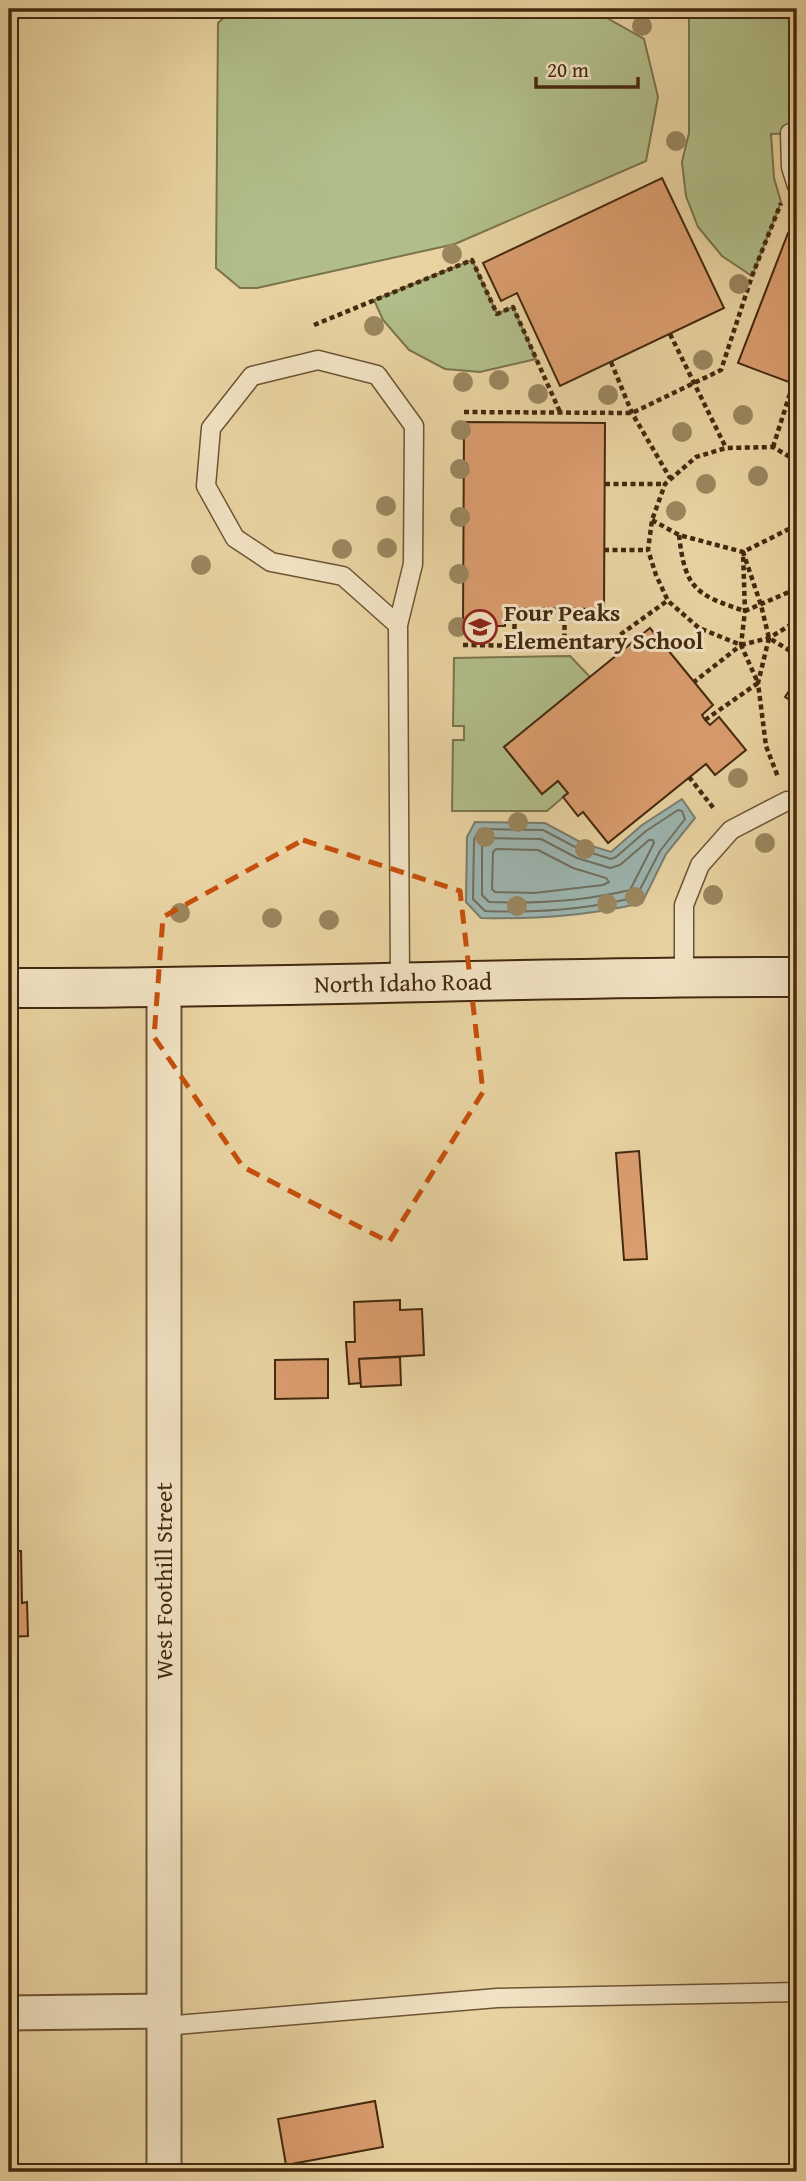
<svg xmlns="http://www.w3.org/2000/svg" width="806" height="2181" font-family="'Gentium Book Plus',serif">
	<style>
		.green { fill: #b1be89; stroke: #7a744c; stroke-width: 2 }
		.water { fill: #9cb5b0; stroke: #797d6f; stroke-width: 2 }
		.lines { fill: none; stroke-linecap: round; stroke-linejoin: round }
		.shore { stroke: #706f5f; stroke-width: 2 }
		.building { fill: #db9d6f; stroke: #44290e; stroke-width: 2 }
		.lane-casing { stroke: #6d5433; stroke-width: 21 }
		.street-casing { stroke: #6d5433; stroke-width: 37 }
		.secondary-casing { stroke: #44290e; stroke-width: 42 }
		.path { stroke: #44290e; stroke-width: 4.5; stroke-dasharray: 5 3.5; stroke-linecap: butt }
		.lane { stroke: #f1e2c3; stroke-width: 18 }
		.street { stroke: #f1e2c3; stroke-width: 33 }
		.secondary { stroke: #f1e2c3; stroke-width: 38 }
		.tree { fill: #9a865e }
		.marked { fill: none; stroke: #c74f0c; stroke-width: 5; stroke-dasharray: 14 9; stroke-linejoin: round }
		.labels { text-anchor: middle; stroke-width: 6; stroke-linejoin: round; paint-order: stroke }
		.poi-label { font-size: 24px; font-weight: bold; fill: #44290e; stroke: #f1e2c3; text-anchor: start }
		.street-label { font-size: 24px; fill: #44290e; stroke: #f1e2c3 }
	</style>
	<rect width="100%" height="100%" fill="#e9d3a2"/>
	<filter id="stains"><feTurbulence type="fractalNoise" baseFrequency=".00286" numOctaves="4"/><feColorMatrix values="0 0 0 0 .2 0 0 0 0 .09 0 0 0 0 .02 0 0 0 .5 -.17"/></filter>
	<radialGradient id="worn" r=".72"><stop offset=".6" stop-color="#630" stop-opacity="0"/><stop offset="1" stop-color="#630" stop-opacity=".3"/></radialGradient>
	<g class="green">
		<polygon points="233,9 591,9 644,39 658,97 646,161 455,244 257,288 240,288 216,268 218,23"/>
		<polygon points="689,9 797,9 797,133 771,134 774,178 781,202 752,276 722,256 698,227 686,196 682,162 689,133"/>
		<polygon points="472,260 497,314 513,307 536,359 480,372 445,369 409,350 383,320 374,300"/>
		<polygon points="570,656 590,677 504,747 542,794 558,781 568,793 547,811 452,811 453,740 464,740 464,726 453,726 454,658"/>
	</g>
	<path class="water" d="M682,799l13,19 -29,36 -24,49c-56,13 -104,16 -161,15l-15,-16 1,-65 8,-15 70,1 37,20 29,9 31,-27z"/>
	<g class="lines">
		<g class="shore">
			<path d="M678,810l4,1 3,8 -25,32 -24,46c-50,13 -100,16 -151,14l-12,-12 1,-60 6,-10 63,1 36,19 32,10 5,-2 30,-26z"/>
			<path d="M485,838l56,1 36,19 33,10 10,-3 29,-25h4l1,3 -24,47c-46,11 -93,14 -141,12l-7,-7v-54z"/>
			<polygon points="496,849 538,850 573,868 606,878 609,882 603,885 534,893 495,892 492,889 493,852"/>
		</g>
	</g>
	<g class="building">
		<polygon points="662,178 724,308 560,386 517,293 501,301 483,263"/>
		<polygon points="788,233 797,236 797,385 738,363"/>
		<polygon points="464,422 605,423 604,609 505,608 505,626 463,626"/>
		<polygon points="650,628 713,705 702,715 705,720 710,725 719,717 746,750 715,775 706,764 608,843 583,812 578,816 563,797 568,793 558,781 542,794 504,747"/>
		<polygon points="797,679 797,705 785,697"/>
		<polygon points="639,1151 647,1259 624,1260 616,1153"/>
		<polygon points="400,1300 400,1310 422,1309 424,1355 359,1359 361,1383 349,1384 346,1342 355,1342 354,1302"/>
		<polygon points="400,1357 401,1385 361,1387 359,1359"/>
		<polygon points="328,1359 328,1398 275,1399 275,1360"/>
		<polygon points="9,1551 21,1551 22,1603 27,1602 28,1636 9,1637"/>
		<polygon points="375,2101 383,2147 286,2165 278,2119"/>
	</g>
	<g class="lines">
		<g class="lane-casing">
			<g id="lane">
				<polyline points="790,133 791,167 797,186"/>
				<polyline points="398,625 343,576 271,562 235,538 206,486 211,428 252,376 318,360 377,375 414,426 413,564 398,625 400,984"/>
				<polyline points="684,976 684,905 700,865 731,830 787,801 797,801"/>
				<polyline points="164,2026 497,1998 797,1992"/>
			</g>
		</g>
		<g class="street-casing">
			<g id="street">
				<polyline points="9,2013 164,2011"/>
				<polyline points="164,2172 164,989"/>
			</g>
		</g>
		<g class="secondary-casing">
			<path id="secondary" d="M9,988c263,1 525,-12 788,-11"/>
		</g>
		<g class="path">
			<polyline points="314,325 472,260 497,314 513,307 560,412"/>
			<polyline points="670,334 726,448"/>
			<polyline points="611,362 632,413 670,478"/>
			<polyline points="464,412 632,413 721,370 752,276 781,203"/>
			<polyline points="773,447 793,384"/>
			<polyline points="797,461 773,447 726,448 696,457 665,484 652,520 648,550 656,575 668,601 699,628 741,645 769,638 797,621"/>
			<polyline points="605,484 665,484"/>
			<polyline points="652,520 679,535 743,552 745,611 741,645 694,682"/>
			<polyline points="797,525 743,552 761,605 769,638 797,655"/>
			<path d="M679,535c6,53 16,60 66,76l44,-19 8,-9"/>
			<polyline points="604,550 648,550"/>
			<polyline points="769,638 758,683 766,746 778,777"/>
			<polyline points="463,645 603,647 667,601"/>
			<polyline points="514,646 515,608"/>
			<polyline points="564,647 565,609"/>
			<polyline points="705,720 758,683 741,645"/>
			<polyline points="689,777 715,810"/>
		</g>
		<use href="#lane" class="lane"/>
		<use href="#street" class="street"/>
		<use href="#secondary" class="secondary"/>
	</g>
	<g class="tree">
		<circle cx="642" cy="26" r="10"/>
		<circle cx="676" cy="141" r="10"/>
		<circle cx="452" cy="254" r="10"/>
		<circle cx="739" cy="284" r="10"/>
		<circle cx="374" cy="326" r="10"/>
		<circle cx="703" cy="360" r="10"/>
		<circle cx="499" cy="380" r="10"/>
		<circle cx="463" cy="382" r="10"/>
		<circle cx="538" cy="394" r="10"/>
		<circle cx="608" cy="395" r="10"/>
		<circle cx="743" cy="415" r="10"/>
		<circle cx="461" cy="430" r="10"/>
		<circle cx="682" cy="432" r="10"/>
		<circle cx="460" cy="469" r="10"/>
		<circle cx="758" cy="476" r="10"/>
		<circle cx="706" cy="484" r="10"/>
		<circle cx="386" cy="506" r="10"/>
		<circle cx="676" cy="511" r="10"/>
		<circle cx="460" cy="517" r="10"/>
		<circle cx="387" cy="548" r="10"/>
		<circle cx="342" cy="549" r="10"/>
		<circle cx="201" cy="565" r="10"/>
		<circle cx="459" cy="574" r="10"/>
		<circle cx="458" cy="627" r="10"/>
		<circle cx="738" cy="778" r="10"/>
		<circle cx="518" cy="822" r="10"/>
		<circle cx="485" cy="837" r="10"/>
		<circle cx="765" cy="843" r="10"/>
		<circle cx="585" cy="849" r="10"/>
		<circle cx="713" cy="895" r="10"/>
		<circle cx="635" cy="897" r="10"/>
		<circle cx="607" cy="904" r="10"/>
		<circle cx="517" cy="906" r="10"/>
		<circle cx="180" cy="913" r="10"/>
		<circle cx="272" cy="918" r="10"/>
		<circle cx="329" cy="920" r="10"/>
	</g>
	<path class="marked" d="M303,840l157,51 23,201 -94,150 -146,-75 -89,-130 9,-120z"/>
	<defs>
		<g id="school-ring" transform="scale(1.75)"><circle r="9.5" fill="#f1e2c3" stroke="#8f2418" stroke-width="1.5"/><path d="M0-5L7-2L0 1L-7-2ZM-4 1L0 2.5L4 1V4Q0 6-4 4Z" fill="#8f2418"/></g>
	</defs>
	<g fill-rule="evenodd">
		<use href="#school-ring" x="480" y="627"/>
	</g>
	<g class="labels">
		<g class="poi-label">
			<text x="504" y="621">Four Peaks<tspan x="504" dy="28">Elementary School</tspan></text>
		</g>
		<g class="street-label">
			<text transform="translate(403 983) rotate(-1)" y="8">North Idaho Road</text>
			<text transform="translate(164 1581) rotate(-90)" y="8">West Foothill Street</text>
		</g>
	</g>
	<rect width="806" height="2181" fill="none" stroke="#e9d3a2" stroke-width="35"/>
	<rect x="10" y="10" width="785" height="2160" fill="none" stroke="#44290e" stroke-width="3.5"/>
	<rect x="18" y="18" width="771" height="2146" fill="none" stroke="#44290e" stroke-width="2"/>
	<path d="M536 77v10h102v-10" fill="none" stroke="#44290e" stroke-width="3.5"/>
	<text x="547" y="77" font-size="21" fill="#44290e" stroke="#f1e2c3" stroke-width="5" paint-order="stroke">20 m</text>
	<rect width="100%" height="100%" filter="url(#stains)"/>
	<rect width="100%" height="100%" fill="url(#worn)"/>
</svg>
